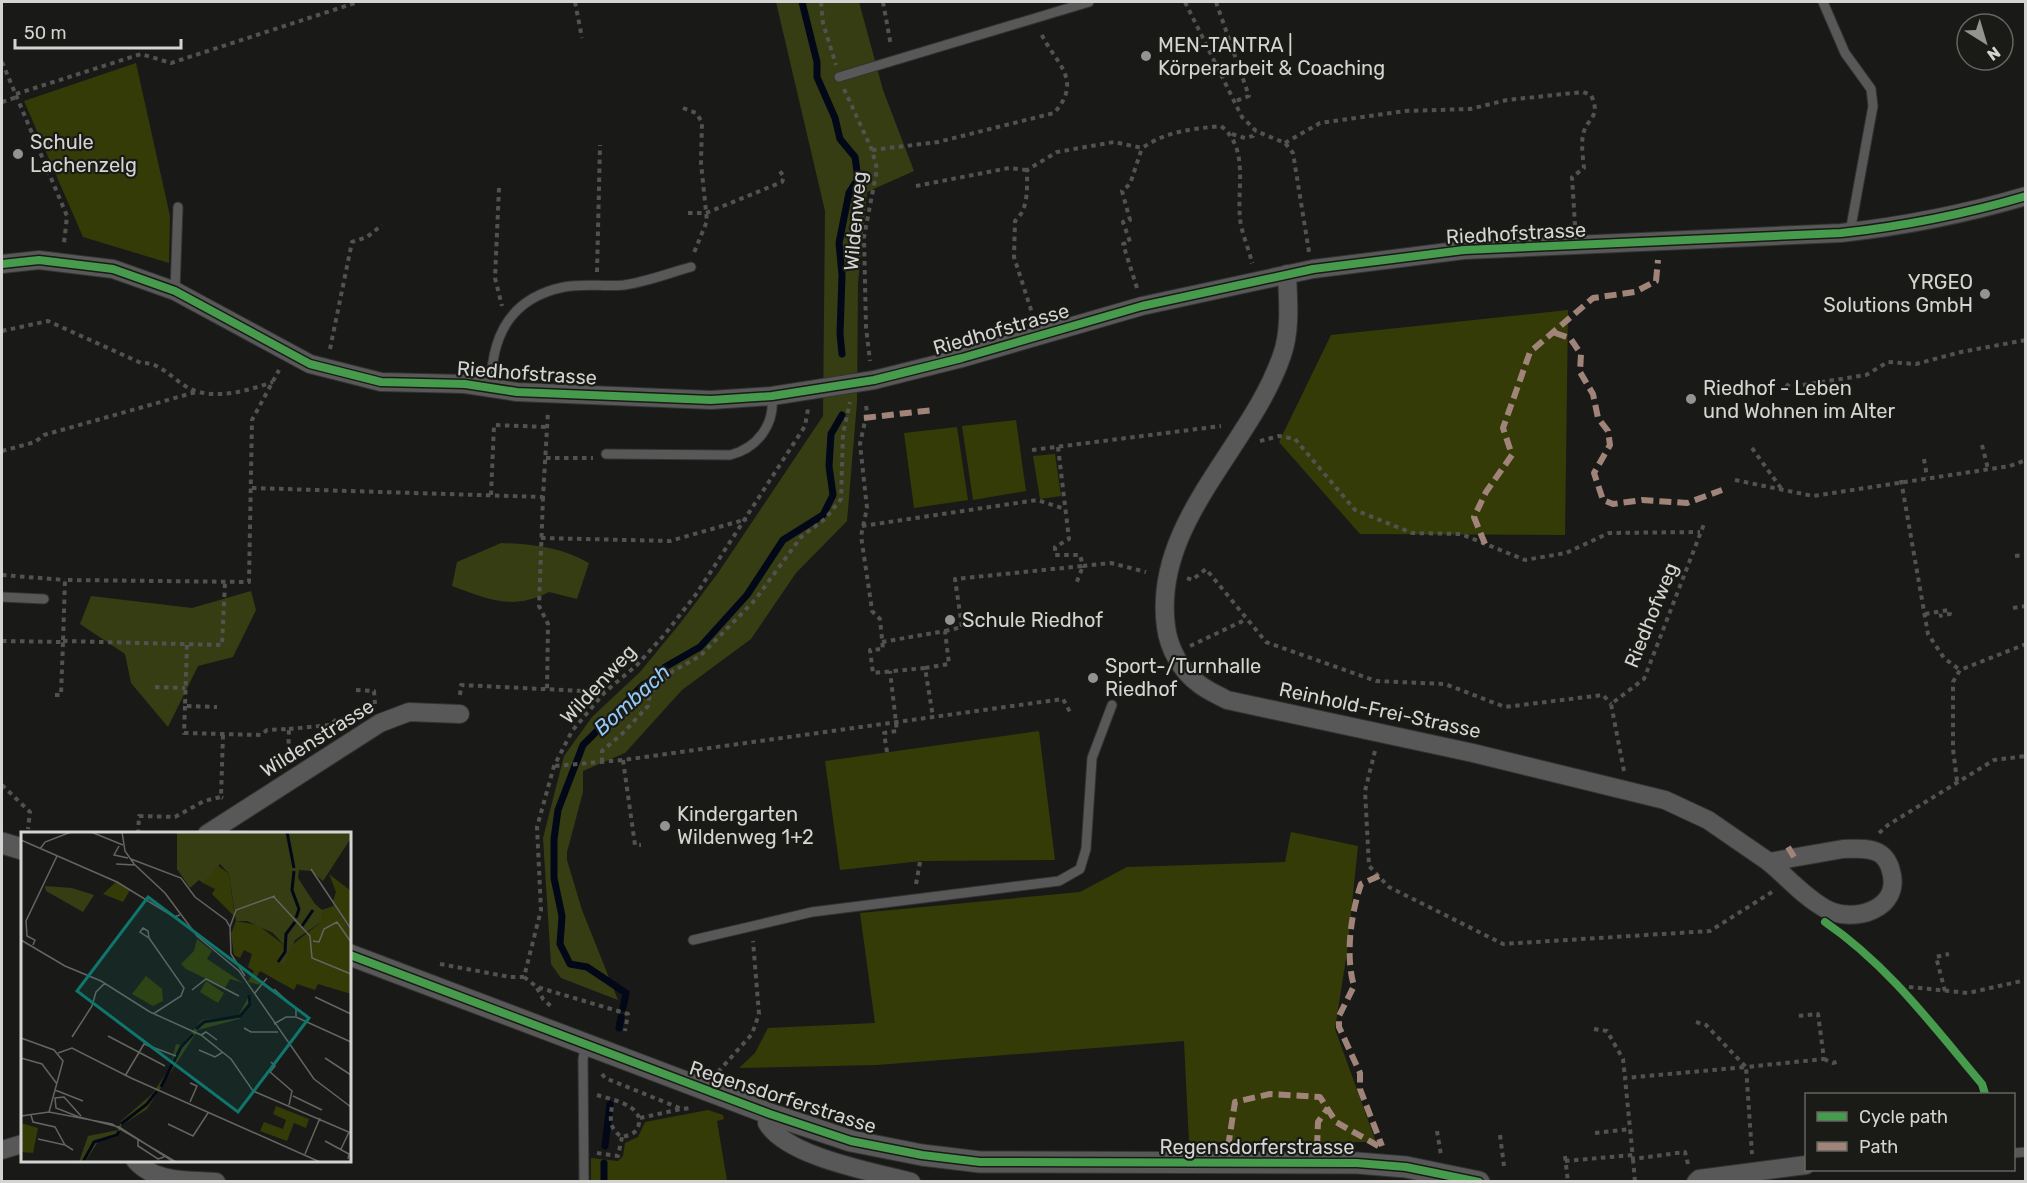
<svg xmlns="http://www.w3.org/2000/svg" width="2027" height="1183" font-family="Rubik,sans-serif">
	<style>
		.green { fill: #353b06 }
		.forest { fill: #363d13 }
		.lines { fill: none; stroke-linecap: round; stroke-linejoin: round }
		.stream { stroke: #020817; stroke-width: 7 }
		.service-casing { stroke: #333432; stroke-width: 11 }
		.minor-casing { stroke: #333432; stroke-width: 20 }
		.tertiary-casing { stroke: #333432; stroke-width: 23 }
		.path { stroke: #525251; stroke-width: 4; stroke-dasharray: 4.5 4.5; stroke-linecap: butt }
		.service { stroke: #585858; stroke-width: 9 }
		.minor { stroke: #585858; stroke-width: 18 }
		.tertiary { stroke: #585858; stroke-width: 21 }
		.quiet { stroke: #a18479; stroke-width: 6; stroke-dasharray: 12 6; stroke-linecap: butt }
		.cycleway-casing { stroke: #1a1b17; stroke-width: 11 }
		.cycleway { stroke: #469c4c; stroke-width: 8 }
		.poi-dot { fill: #939491; stroke: #1a1b17; stroke-width: 2 }
		.labels { text-anchor: middle; stroke-width: 4.5; stroke-linejoin: round; paint-order: stroke }
		.poi-label { font-size: 20px; fill: #d4d5d2; stroke: #1a1b17; text-anchor: start }
		.street-label { font-size: 20px; fill: #d4d5d2; stroke: #1a1b17 }
		.water-label { font-size: 21px; font-style: italic; fill: #93c9f8; stroke: #1a1b17 }
		.inset-river { fill: none; stroke: #020817; stroke-width: 3 }
		.inset-road { fill: none; stroke: #646562; stroke-width: 1.5 }
		.view { fill: #0f766e; fill-opacity: 0.15; stroke: #0f766e; stroke-width: 3 }
		.inset-edge { fill: none; stroke: #d4d5d2; stroke-width: 3 }
	</style>
	<rect width="100%" height="100%" fill="#191a18"/>
	<g class="green">
		<polygon points="136,63 170,216 169,263 83,237 24,101"/>
		<polygon points="1568,310 1565,535 1360,534 1279,442 1331,335"/>
		<polygon points="1016,420 1026,491 973,500 962,426"/>
		<polygon points="957,427 968,500 914,508 904,433"/>
		<polygon points="1055,454 1061,496 1040,499 1033,456"/>
		<polygon points="1039,731 1055,860 921,861 840,870 825,761"/>
		<polygon points="1291,832 1358,846 1347,952 1335,1029 1376,1142 1189,1142 1184,1041 877,1065 739,1068 755,1053 768,1028 875,1023 860,913 1080,892 1127,867 1285,862"/>
		<polygon points="708,1110 723,1115 724,1119 717,1121 727,1181 591,1181 591,1158 618,1161 623,1156 625,1143 638,1137 645,1122"/>
	</g>
	<g class="forest">
		<polygon points="776,2 859,2 883,90 914,171 867,192 858,283 857,402 847,521 796,573 751,639 682,690 625,753 583,771 583,792 567,852 567,860 582,910 618,1000 561,978 551,964 543,838 564,756 592,717 640,672 682,621 718,573 823,416 825,211"/>
		<path d="M501,543c31,1 60,4 88,20l-12,36 -28,-7c-37,19 -61,7 -97,-6l5,-24z"/>
		<polygon points="251,591 256,610 233,657 198,666 168,727 131,683 125,654 80,624 91,596 192,608"/>
	</g>
	<g class="lines">
		<g class="stream">
			<polyline points="802,2 817,62 817,77 835,118 840,139 855,157 858,179 849,193 839,243 842,275 840,334 842,354"/>
			<polyline points="623,1008 626,993 587,967 570,964 560,944 562,916 554,878 554,839 558,810 583,745 643,685 651,681 665,667 700,647 747,595 783,540 823,515 833,495 829,466 831,434 842,415"/>
			<polyline points="619,1028 621,1017"/>
			<polyline points="605,1146 610,1104"/>
			<polyline points="604,1163 604,1182"/>
		</g>
		<g class="service-casing">
			<g id="service">
				<polyline points="1823,2 1845,53 1871,89 1873,106 1850,232"/>
				<polyline points="839,77 1089,2"/>
				<polyline points="175,291 178,207"/>
				<path d="M491,388c0,-52 19,-90 73,-101 20,-4 40,0 60,-2 22,-3 45,-12 67,-18"/>
				<path d="M606,454l124,1c28,-7 45,-31 42,-59"/>
				<polyline points="2,597 44,599"/>
				<polyline points="693,940 812,912 1059,881 1080,869 1086,849 1092,758 1112,705"/>
				<polyline points="2014,1153 2026,1152"/>
				<polyline points="584,1182 583,1059 586,1044"/>
			</g>
		</g>
		<g class="minor-casing">
			<g id="minor">
				<path d="M2,264l37,-4 74,9 62,22 135,73 71,18 84,2 52,8 194,8 61,-4 102,-16 88,-22 180,-52 171,-37 151,-19 377,-17c63,-7 124,-19 185,-37"/>
				<path d="M1287,274c1,26 4,56 -5,81 -31,92 -130,167 -116,272 3,22 15,44 33,57 9,7 19,11 28,16l246,53 192,47 43,20 61,42"/>
				<polyline points="207,834 380,723 409,712 460,714"/>
				<path d="M1843,849c12,0 25,-2 36,4 6,3 11,12 12,18 11,38 -37,53 -65,38 -21,-11 -39,-32 -57,-47z"/>
				<path d="M770,1114l-3,9c20,34 107,49 144,59"/>
				<polyline points="2,1150 22,1144"/>
				<path d="M135,1160c19,23 54,20 81,22"/>
				<polyline points="1696,1182 1699,1179 1806,1165"/>
			</g>
		</g>
		<g class="tertiary-casing">
			<g id="tertiary">
				<polyline points="2,843 22,849"/>
				<polyline points="350,955 770,1114 851,1141 922,1155 980,1162 1357,1163 1406,1167 1479,1182"/>
			</g>
		</g>
		<g class="path">
			<polyline points="575,2 582,38"/>
			<polyline points="821,2 823,23 836,65"/>
			<polyline points="883,2 891,46"/>
			<polyline points="1185,2 1242,117 1256,131 1285,143 1293,153 1309,252"/>
			<polyline points="1216,2 1249,96 1233,102"/>
			<polyline points="2,62 67,216 64,243"/>
			<polyline points="844,89 872,150 877,169 864,237 866,327 870,361"/>
			<polyline points="16,94 141,54 171,63 358,2"/>
			<polyline points="2,102 17,97"/>
			<polyline points="683,108 696,113 702,122 701,163 707,221 693,255"/>
			<polyline points="1232,134 1245,138 1253,136 1256,131"/>
			<path d="M1285,143l35,-20 85,-12 65,-2 37,-9 76,-8 8,3c11,23 -5,23 -8,40 -2,10 0,23 1,33l-12,9 3,48"/>
			<path d="M872,150l66,-8 116,-29c31,-34 -1,-52 -13,-80"/>
			<polyline points="916,186 1009,168 1027,170"/>
			<polyline points="499,188 495,278 502,306"/>
			<polyline points="688,213 706,213 782,182 784,177 779,170"/>
			<polyline points="597,272 600,145"/>
			<polyline points="1137,288 1123,244 1130,242 1123,222 1130,220 1122,191 1130,184 1142,148"/>
			<path d="M1034,319l-20,-62 1,-36c14,-12 12,-34 12,-51l30,-18 57,-10 28,6c25,-17 49,-19 79,-22 28,22 16,60 19,92 1,14 9,31 12,45"/>
			<path d="M2,331l46,-10 93,42c24,-1 36,24 58,29 25,6 50,-2 74,-10"/>
			<polyline points="330,349 352,242 367,237 382,225"/>
			<polyline points="1786,384 1790,387 1866,375 1888,362 1916,364 1961,352 2026,340"/>
			<polyline points="866,406 867,412 860,444 867,508 861,536 871,603 872,611 880,619 883,649 870,650 873,673 925,668"/>
			<polyline points="1260,441 1279,436 1295,439 1355,510 1412,533 1461,534 1525,560 1566,553 1609,533 1700,532"/>
			<polyline points="1982,445 1988,469"/>
			<polyline points="1058,447 1069,539 1055,547 1055,555 1080,555 1083,566 1111,563 1146,572"/>
			<polyline points="1752,448 1783,491"/>
			<polyline points="1032,450 1221,426"/>
			<polyline points="2,451 35,442 44,435 196,392"/>
			<polyline points="546,458 593,458"/>
			<polyline points="1924,459 1927,477"/>
			<polyline points="1735,480 1813,496 2010,466 2026,460"/>
			<polyline points="1901,480 1928,634 1944,658 1960,670"/>
			<polyline points="252,488 543,497 548,411"/>
			<polyline points="491,495 494,425 547,427"/>
			<polyline points="543,497 539,606 548,624 547,690"/>
			<polyline points="862,526 1037,500 1065,509"/>
			<polyline points="541,538 670,541 747,519"/>
			<polyline points="2015,556 2026,555"/>
			<polyline points="2,575 65,580"/>
			<polyline points="1187,578 1192,580 1206,569 1266,642 1376,681 1445,684 1505,707 1603,695 1611,704"/>
			<polyline points="2013,608 2026,606"/>
			<polyline points="1925,614 1949,610 1950,614 1939,616"/>
			<polyline points="945,631 962,627 955,579 1083,566 1076,584"/>
			<polyline points="2,641 63,642 65,580 249,582 252,420 279,370"/>
			<polyline points="63,641 222,645 225,582"/>
			<polyline points="882,642 945,631 949,664 925,668 933,717"/>
			<polyline points="187,645 185,706 217,707"/>
			<polyline points="1190,646 1247,619"/>
			<polyline points="155,687 185,688"/>
			<polyline points="356,690 374,691 375,704"/>
			<polyline points="55,695 61,695 63,642"/>
			<polyline points="460,695 461,685 605,692"/>
			<polyline points="185,706 184,733 261,735 267,730 289,729 288,761"/>
			<polyline points="289,729 330,725 337,719 348,720"/>
			<polyline points="223,735 221,797 223,798"/>
			<polyline points="1375,751 1365,791 1369,866 1389,887 1503,944 1710,931 1772,892"/>
			<polyline points="887,752 884,733 897,731 890,671"/>
			<polyline points="623,760 635,845 641,845"/>
			<polyline points="602,762 602,751 623,733 648,706 650,693 673,671 700,656 755,600 801,537 825,519 841,499 843,434 850,402"/>
			<polyline points="555,766 623,760 1063,699 1070,712"/>
			<polyline points="1624,771 1611,704 1644,679 1704,524"/>
			<polyline points="1957,781 1953,749 1953,682 1960,670 2026,644"/>
			<polyline points="2,785 30,812 28,829"/>
			<polyline points="1879,833 1888,825 1994,760 2026,756"/>
			<polyline points="138,834 139,816 175,817 204,801 221,797"/>
			<polyline points="916,884 920,862"/>
			<polyline points="440,964 510,977 524,977 541,910 537,827 554,766 572,731 605,692 637,665 665,634 697,593 805,426 808,409"/>
			<polyline points="524,977 537,987 628,1014 625,1031"/>
			<polyline points="1900,986 1968,993 2026,980"/>
			<polyline points="537,988 543,999 553,1008"/>
			<polyline points="1945,991 1936,957 1949,954"/>
			<polyline points="1696,1022 1706,1025 1746,1067 1824,1059 1818,1014 1797,1016"/>
			<polyline points="1594,1029 1607,1031 1623,1059 1625,1078"/>
			<polyline points="1824,1059 1833,1063 1839,1061"/>
			<polyline points="718,1072 752,1034 759,1014 753,941"/>
			<polyline points="602,1074 605,1078 682,1109 691,1108"/>
			<path d="M597,1095c13,4 45,10 42,28 -1,10 -9,12 -17,14 -13,-8 -12,-18 -10,-31"/>
			<polyline points="640,1118 681,1109"/>
			<polyline points="1437,1131 1441,1155"/>
			<polyline points="1595,1133 1630,1129"/>
			<polyline points="1500,1135 1504,1166"/>
			<polyline points="597,1153 618,1156 622,1137"/>
			<polyline points="1565,1156 1568,1182"/>
			<polyline points="1633,1159 1635,1182"/>
			<polyline points="1565,1161 1633,1155"/>
			<polyline points="1688,1164 1685,1152 1633,1159 1625,1078 1746,1067 1752,1154"/>
		</g>
		<use href="#service" class="service"/>
		<use href="#minor" class="minor"/>
		<use href="#tertiary" class="tertiary"/>
		<g class="quiet">
			<polyline points="1555,333 1570,338 1581,354 1580,372 1593,394 1598,418 1608,431 1610,445 1594,473 1603,500 1613,504 1642,500 1687,503 1722,490"/>
			<polyline points="864,418 933,410"/>
			<polyline points="1485,544 1474,517 1486,492 1512,455 1503,428 1530,352 1593,298 1635,292 1656,281 1658,260"/>
			<polyline points="1788,847 1794,857"/>
			<path d="M1379,876l-18,8c-10,30 -16,71 -7,102l-15,30v11l21,46v16l22,57"/>
			<polyline points="1228,1147 1235,1102 1270,1094 1320,1097 1336,1122 1380,1147"/>
			<polyline points="1317,1147 1318,1122 1328,1108"/>
		</g>
		<g class="cycleway-casing">
			<g id="cycleway">
				<path d="M2,264l37,-4 74,9 62,22 135,73 71,18 84,2 52,8 194,8 61,-4 102,-16 88,-22 180,-52 171,-37 151,-19 377,-17c63,-7 124,-19 185,-37"/>
				<path d="M1825,922c63,43 108,104 157,162l3,10"/>
				<polyline points="350,955 770,1114 851,1141 922,1155 980,1162 1357,1163 1406,1167 1479,1182"/>
			</g>
		</g>
		<use href="#cycleway" class="cycleway"/>
	</g>
	<g class="poi-dot">
		<circle cx="1146" cy="56" r="6"/>
		<circle cx="18" cy="154" r="6"/>
		<circle cx="1985" cy="294" r="6"/>
		<circle cx="1691" cy="399" r="6"/>
		<circle cx="950" cy="620" r="6"/>
		<circle cx="1093" cy="678" r="6"/>
		<circle cx="665" cy="826" r="6"/>
	</g>
	<g class="labels">
		<g class="poi-label">
			<text x="1158" y="52">MEN-TANTRA |<tspan x="1158" dy="23">Körperarbeit &amp; Coaching</tspan></text>
			<text x="30" y="149">Schule<tspan x="30" dy="23">Lachenzelg</tspan></text>
			<text x="1973" y="289" text-anchor="end">YRGEO<tspan x="1973" dy="23">Solutions GmbH</tspan></text>
			<text x="1703" y="395">Riedhof - Leben<tspan x="1703" dy="23">und Wohnen im Alter</tspan></text>
			<text x="962" y="627">Schule Riedhof</text>
			<text x="1105" y="673">Sport-/Turnhalle<tspan x="1105" dy="23">Riedhof</tspan></text>
			<text x="677" y="821">Kindergarten<tspan x="677" dy="23">Wildenweg 1+2</tspan></text>
		</g>
		<g class="street-label">
			<text transform="translate(855 221) rotate(-85)" y="7">Wildenweg</text>
			<text transform="translate(1516 233) rotate(-3)" y="7">Riedhofstrasse</text>
			<text transform="translate(1001 329) rotate(-16)" y="7">Riedhofstrasse</text>
			<text transform="translate(527 373) rotate(4)" y="7">Riedhofstrasse</text>
			<text transform="translate(1651 615) rotate(-68)" y="7">Riedhofweg</text>
			<text transform="translate(598 684) rotate(-47)" y="7">Wildenweg</text>
			<text transform="translate(1380 710) rotate(12)" y="7">Reinhold-Frei-Strasse</text>
			<text transform="translate(317 738) rotate(-32)" y="7">Wildenstrasse</text>
			<text transform="translate(783 1097) rotate(18)" y="7">Regensdorferstrasse</text>
			<text x="1257" y="1154">Regensdorferstrasse</text>
		</g>
		<g class="water-label">
			<text transform="translate(632 700) rotate(-42)" y="7">Bombach</text>
		</g>
	</g>
	<g transform="translate(21 832)">
		<rect width="330" height="330" fill="#191a18"/>
		<path d="M195,32l13,10 6,43 -23,-23 3,-5 -12,-6zM308,42l22,17v37l-18,-27 3,-9zM95,50l14,8 -7,12 -20,-8zM313,73l17,26v63l-33,-10 -3,6 -18,-6 -3,6 -34,-19 -4,7 5,7 -13,-3 6,-11 -6,-4 4,-13 -8,-4 -4,8 -6,-3 -3,-21 5,-13 22,4 26,20h8l29,-23v-8zM176,107l15,12 -5,8 36,24 -13,-4 -5,9 -39,-19 -5,-5 13,-13zM125,144l16,13 1,12 -10,5 -21,-12zM185,149l18,12 -6,10 -18,-11zM255,274l33,13 -3,9 -12,-5 -7,18 -27,-10 4,-9 19,7 3,-9 -13,-6zM0,291l17,5 -5,25 -12,-1z" fill="#353b06"/>
		<path d="M156,0h174v6l-28,43 -12,-10 -12,-1 -1,8 17,26 7,6 11,-4 -11,7 -1,9 -26,18 -11,26 -7,-5 7,-16 -11,-12 -26,-12h-11l-7,-47 -9,-10 -17,19 -4,-3 -9,8 -13,-19zM24,54l27,2 22,7 -11,17 -37,-21zM228,164l3,7 -13,16 -41,11 -51,79 -25,16 -5,12 -19,5 -13,20h-6l9,-26 30,-6 3,-9 31,-27 18,-26 6,-24 5,1 21,-25 36,-4z" fill="#363d13"/>
		<path class="inset-river" d="M266,0l7,36M273,39l-2,19 7,19 -3,9M281,94l11,-16M257,130l7,-10 1,-18 9,-12M175,197l8,-7 36,-6 10,-12 -1,-9M140,255l20,-40 12,-13M100,292l26,-20 10,-13M62,330l11,-20 23,-7 2,-4"/>
		<path class="inset-road" d="M70,0l32,13M101,0l3,19 9,13 31,29 32,43 42,35 75,108 37,28M0,8l96,42 57,35 6,-2M98,14l-5,9 14,3M19,17l5,-7 26,-10M110,27l50,19 14,19 31,23 4,7 1,27 14,22M95,32l19,1M290,37l40,60M252,64l37,40 2,22 39,16M209,95l6,-17 39,-14M122,96l5,3 1,7 -9,-6zM128,106l35,50 -3,8 -28,18M0,108l44,26 36,15 49,31 51,23 30,24 22,32 98,42M292,109l6,1 5,-13 13,-7 14,20M12,113l2,-5 -8,-4 -1,-15 31,-65M253,157l22,20v7M171,158l14,-11 33,17M233,162l13,-16M294,165l36,17M253,192l12,-7h10l55,25M223,196l7,4h27M180,203l5,-3 11,8M87,204l57,30M51,205l20,-31 4,-14 9,-9M0,206l33,12 9,11 -14,51M178,218l16,7 8,-5M37,221l14,-5 59,30 189,84M0,226l21,6 15,20M304,226l26,17M250,230l4,4 -5,6 22,19 -3,14M104,244l19,-32 32,12M34,258l28,11M272,264l29,14M169,270l7,-16 -7,-3M10,283l2,7 22,5 10,18 8,5M0,284l28,-4 63,12 64,38M60,284l-17,-19 -9,1 1,10 23,9 40,10 55,35M147,292l25,12 15,-23M17,307l27,6M117,308v6l20,13 6,-2M304,309l24,13 -1,5M320,317l8,-17M284,322l15,-36"/>
		<path class="view" d="M127,65l161,121 -71,94 -161,-121z"/>
		<rect width="330" height="330" class="inset-edge"/>
	</g>
	<rect width="2027" height="1183" fill="none" stroke="#d4d5d2" stroke-width="6"/>
	<rect x="1805" y="1093" width="210" height="78" fill="#1a1b17" stroke="#646562" stroke-width="1.5"/>
	<rect x="1817" y="1112" width="30" height="9" fill="#469c4c" stroke="#646562" stroke-width="1.5"/>
	<text x="1859" y="1123" font-size="18" fill="#d4d5d2">Cycle path</text>
	<rect x="1817" y="1142" width="30" height="9" fill="#a18479" stroke="#646562" stroke-width="1.5"/>
	<text x="1859" y="1153" font-size="18" fill="#d4d5d2">Path</text>
	<g transform="translate(1985 42) rotate(143)"><circle r="28" fill="#1a1b17" stroke="#646562" stroke-width="1.5"/>
	<path d="M0-4.5L10 22L0 15L-10 22Z" fill="#939491"/>
	<text y="-9" font-size="16" font-weight="bold" text-anchor="middle" fill="#d4d5d2">N</text>
	</g>
	<path d="M15 39v9h166v-9" fill="none" stroke="#d4d5d2" stroke-width="3"/>
	<text x="24" y="39" font-size="18" fill="#d4d5d2" stroke="#1a1b17" stroke-width="4.5" paint-order="stroke">50 m</text>
</svg>
